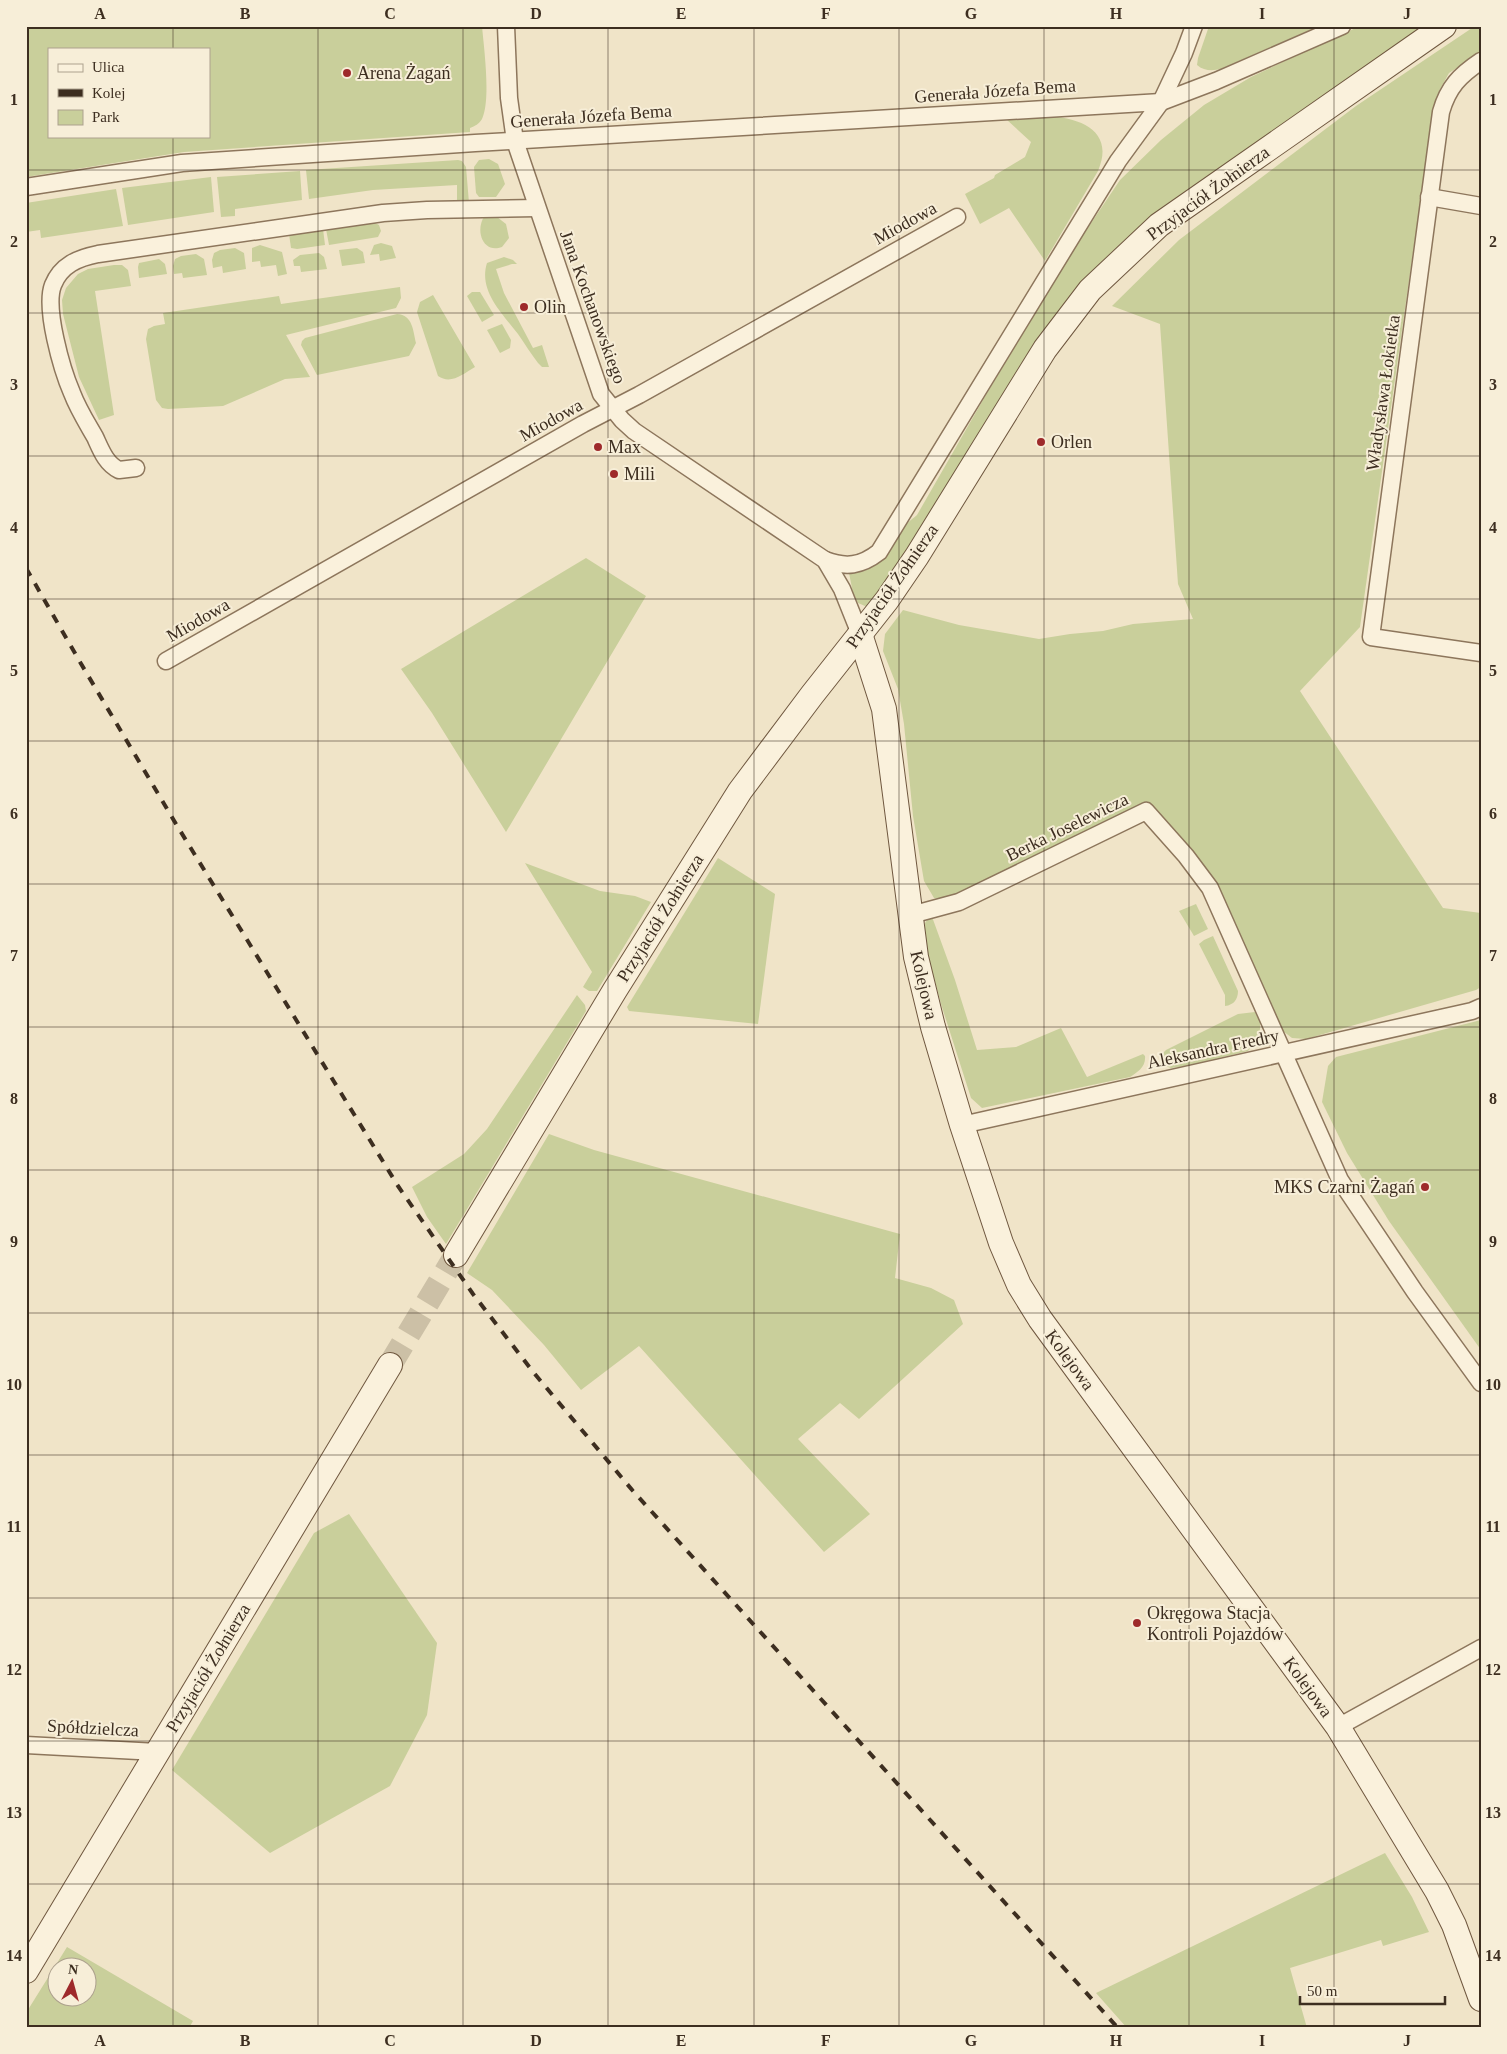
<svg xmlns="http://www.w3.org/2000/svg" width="1507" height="2054" font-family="'Times New Roman',serif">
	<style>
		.green { fill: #c9cf9b; fill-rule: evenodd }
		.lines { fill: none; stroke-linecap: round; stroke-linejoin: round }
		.secondary-tunnel { stroke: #ccc0a6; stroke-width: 24; stroke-dasharray: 24 12; stroke-linecap: butt }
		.street-casing { stroke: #8d765c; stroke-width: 19 }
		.secondary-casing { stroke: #6f573f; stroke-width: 26 }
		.street { stroke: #faf1dc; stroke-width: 16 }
		.secondary { stroke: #faf1dc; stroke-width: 24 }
		.rail { stroke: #3d2e20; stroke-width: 4; stroke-dasharray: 9 9; stroke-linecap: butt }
		.grid { fill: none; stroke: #3d2e20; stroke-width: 1; stroke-opacity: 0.55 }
		.poi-dot { fill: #9e2a2b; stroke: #f7eed8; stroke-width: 2 }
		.labels { text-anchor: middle; stroke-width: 4; stroke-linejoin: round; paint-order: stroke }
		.poi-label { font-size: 18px; fill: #3d2e20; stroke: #f7eed8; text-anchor: start }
		.street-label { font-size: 18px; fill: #3d2e20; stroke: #f7eed8 }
		.neatline { fill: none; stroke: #3d2e20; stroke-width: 2 }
		.grid-label { font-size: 16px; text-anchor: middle; font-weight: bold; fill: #3d2e20 }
	</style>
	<rect width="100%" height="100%" fill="#f0e4c8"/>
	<g class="green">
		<path d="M26,26h456c2,23 9,74 0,93 -3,5 -7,7 -12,9v4l-286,20 -158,25zM49,49h160v87h-160z"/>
		<path d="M1209,26h110l-98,43c-9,2 -17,2 -24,-4l1,-7z"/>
		<path d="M1360,26h64l-263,182c-31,26 -60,53 -87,83l-195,302 -10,12 -4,1 -7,-3 -5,-10 -4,-20c30,0 36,-21 51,-42 4,-6 11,-11 17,-16l70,-122 92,-152 41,-61 41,-40 43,-35 47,-28z"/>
		<polygon points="1475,26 1481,26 1481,52 1449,73 1439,91 1414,245 1360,627 1300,691 1443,908 1481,913 1481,987 1476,990 1306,1039 1292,1038 1283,1031 1221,896 1134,807 955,896 940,899 934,898 924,881 913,816 904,724 898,689 883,651 885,634 903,610 959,625 1039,639 1070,634 1103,631 1133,624 1193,619 1178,584 1160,324 1112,306 1179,240 1356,106"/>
		<path d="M1048,116c33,2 67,15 50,55l-53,90 -36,-53 -29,16 -15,-30 29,-16 1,-3 30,-18 6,-15 -25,-23z"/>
		<polygon points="489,159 498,164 505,184 496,197 479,197 476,193 474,167 479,160"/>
		<polygon points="458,160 462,161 466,167 469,203 459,203 457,201 457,185 373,190 309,199 306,170"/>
		<polygon points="300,171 302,200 235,209 235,216 221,217 217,177"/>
		<polygon points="211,177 214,212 128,225 122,188"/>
		<polygon points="116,189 123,226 41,238 40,230 26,232 26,203"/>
		<path d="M484,217h13l9,7 3,14 -7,9c-19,7 -27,-16 -18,-30z"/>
		<polygon points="373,222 379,225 381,231 378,237 329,245 326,229"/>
		<polygon points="323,229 325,245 297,249 291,248 289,234"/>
		<polygon points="381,243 392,246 396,258 380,261 379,254 370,255 374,245"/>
		<polygon points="260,245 282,252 287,274 278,276 276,265 261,267 260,261 252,262 252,248"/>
		<polygon points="235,248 244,253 246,269 223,273 222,266 213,268 212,260 214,253 220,250"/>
		<polygon points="357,248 363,252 365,263 342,266 339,250"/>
		<polygon points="319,253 324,257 327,269 301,272 300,266 294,266 293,260 300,255"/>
		<polygon points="196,254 204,259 207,275 183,278 182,273 174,274 173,266 175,259 181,256"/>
		<path d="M504,257l9,3 4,4h-5l-16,5 8,24 29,55 9,-3 7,22h-7l-4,-4c-7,-9 -13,-19 -20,-29 -15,-20 -40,-43 -31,-71z"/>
		<polygon points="159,259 165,264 167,274 139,278 138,267 139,263"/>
		<polygon points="114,265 122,265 128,270 131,286 95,291 114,415 99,420 79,377 63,314 62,300 66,288 78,274 88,269"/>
		<polygon points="400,287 401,298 396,308 286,335 310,377 285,379 223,406 168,409 162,408 156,400 146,339 148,329 154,326 165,324 163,313 279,296 281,304"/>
		<polygon points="472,292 480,292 494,315 482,322 467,296"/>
		<path d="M433,295l42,72c-12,7 -24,18 -37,9l-21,-64 3,-10z"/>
		<path d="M397,314c16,1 16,17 19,29l-7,13 -92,19 -16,-30 1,-4 3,-3z"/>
		<polygon points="502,324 511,340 510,348 500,353 487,330"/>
		<polygon points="586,558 646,596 506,832 432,713 401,669"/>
		<polygon points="718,858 775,894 758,1024 629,1011 627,1007"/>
		<polygon points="525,863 600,891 635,896 651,902 597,991 589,991 583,987 592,972"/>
		<polygon points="1196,904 1208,929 1194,936 1179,911"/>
		<path d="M931,914l24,66 22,70 39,-3 45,-19 26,49 56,-23 2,2c1,11 -7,16 -15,21l-148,31 -11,-10 -30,-94 -16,-59v-22z"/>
		<path d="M1213,936l25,55c0,8 -4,14 -13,15v-11l-26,-51 5,-4z"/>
		<polygon points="577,995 585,1005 586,1011 446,1244 427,1217 412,1187 464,1154 487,1129"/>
		<polygon points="1255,1012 1260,1021 1260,1029 1258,1038 1248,1051 1186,1066 1171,1068 1165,1066 1161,1061 1162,1054 1166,1050 1238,1014"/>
		<polygon points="1481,1020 1481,1350 1389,1221 1347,1153 1322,1102 1328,1066 1336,1057"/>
		<polygon points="549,1134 594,1150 900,1234 895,1278 931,1288 954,1300 963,1324 859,1419 840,1403 798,1439 870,1514 824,1552 639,1346 581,1390 544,1345 492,1290 467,1273"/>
		<polygon points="349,1514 437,1643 427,1715 390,1786 270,1853 172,1770 314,1533"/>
		<polygon points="1385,1853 1412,1897 1429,1932 1383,1946 1381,1940 1290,1968 1307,2028 1127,2028 1096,1993"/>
		<path d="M67,1947l126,74 -4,7h-163v-15zM58,1966h30v30h-30z"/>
	</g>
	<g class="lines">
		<polyline class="secondary-tunnel" points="390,1365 456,1255"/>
		<g class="street-casing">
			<g id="street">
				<polyline points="506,26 509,98 515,141 601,394 622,420 634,431 825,560 842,589 860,634"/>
				<path d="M1481,61c-21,14 -33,26 -40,51l-70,525 110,16"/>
				<polyline points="26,187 182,163 475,143 1161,102 1216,81 1342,26"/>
				<polyline points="1429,197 1481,206"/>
				<path d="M136,468l-17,2c-13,-6 -18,-20 -24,-33 -8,-14 -17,-28 -23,-44 -10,-23 -28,-85 -19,-108 8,-20 25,-27 45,-31l285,-41 44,-3 110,-2"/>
				<path d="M825,560c21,8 36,6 54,-8l239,-391 43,-59 23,-49 10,-27"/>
				<polyline points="166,661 583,424 639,395 957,217"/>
				<polyline points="911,915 959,902 1146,811 1186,856 1210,888 1340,1180 1415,1292 1481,1383"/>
				<polyline points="962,1125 1472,1011 1481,1007"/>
				<polyline points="1338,1727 1481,1648"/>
				<polyline points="26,1745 157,1752"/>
			</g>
		</g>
		<g class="secondary-casing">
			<g id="secondary">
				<polyline points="860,634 884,709 916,957 933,1027 962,1125 1001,1243 1019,1285 1040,1319 1338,1727 1437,1891 1454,1925 1481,1999"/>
				<polyline points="456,1255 615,990 740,791 812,695 887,600 917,556 1045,349 1090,290 1159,225 1444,26"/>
				<polyline points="26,1971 390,1365"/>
			</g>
		</g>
		<use href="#street" class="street"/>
		<use href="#secondary" class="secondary"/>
		<polyline class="rail" points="26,568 80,662 176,824 398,1186 473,1294 534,1373 633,1491 1118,2028"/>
	</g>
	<path class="grid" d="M173,26v23M318,26v2002M463,26v2002M608,26v2002M754,26v2002M899,26v2002M1044,26v2002M1189,26v2002M1334,26v2002M173,136v1892M26,170h1455M26,313h1455M26,456h1455M26,599h1455M26,741h1455M26,884h1455M26,1027h1455M26,1170h1455M26,1313h1455M26,1455h1455M26,1598h1455M26,1741h1455M26,1884h1455"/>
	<g class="poi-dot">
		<circle cx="347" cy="73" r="5"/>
		<circle cx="524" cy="307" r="5"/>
		<circle cx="1041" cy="442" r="5"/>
		<circle cx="598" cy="447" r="5"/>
		<circle cx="614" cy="474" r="5"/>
		<circle cx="1425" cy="1187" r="5"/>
		<circle cx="1137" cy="1623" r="5"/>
	</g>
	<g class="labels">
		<g class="poi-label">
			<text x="357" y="79">Arena Żagań</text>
			<text x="534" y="313">Olin</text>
			<text x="1051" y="448">Orlen</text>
			<text x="608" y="453">Max</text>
			<text x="624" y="480">Mili</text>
			<text x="1415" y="1193" text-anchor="end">MKS Czarni Żagań</text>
			<text x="1147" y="1619">Okręgowa Stacja<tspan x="1147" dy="21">Kontroli Pojazdów</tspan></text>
		</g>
		<g class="street-label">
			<text transform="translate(995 91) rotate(-4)" y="6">Generała Józefa Bema</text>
			<text transform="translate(591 116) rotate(-4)" y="6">Generała Józefa Bema</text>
			<text transform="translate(1208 193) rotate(-36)" y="6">Przyjaciół Żołnierza</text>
			<text transform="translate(905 223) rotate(-29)" y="6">Miodowa</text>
			<text transform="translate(593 307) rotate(70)" y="6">Jana Kochanowskiego</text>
			<text transform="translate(1383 393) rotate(-82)" y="6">Władysława Łokietka</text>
			<text transform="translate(551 420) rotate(-29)" y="6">Miodowa</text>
			<text transform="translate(892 586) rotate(-55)" y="6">Przyjaciół Żołnierza</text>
			<text transform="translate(198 620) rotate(-30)" y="6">Miodowa</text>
			<text transform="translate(1067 827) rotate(-26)" y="6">Berka Joselewicza</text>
			<text transform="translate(660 918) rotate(-58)" y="6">Przyjaciół Żołnierza</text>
			<text transform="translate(924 985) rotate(77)" y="6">Kolejowa</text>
			<text transform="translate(1213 1049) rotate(-12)" y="6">Aleksandra Fredry</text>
			<text transform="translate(1070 1360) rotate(54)" y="6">Kolejowa</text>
			<text transform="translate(208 1668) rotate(-59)" y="6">Przyjaciół Żołnierza</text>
			<text transform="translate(1308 1687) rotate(54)" y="6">Kolejowa</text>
			<text transform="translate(93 1728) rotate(3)" y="6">Spółdzielcza</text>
		</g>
	</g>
	<rect width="1507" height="2054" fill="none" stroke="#f7eed8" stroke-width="55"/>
	<rect x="48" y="48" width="162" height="90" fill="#f7eed8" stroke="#ada18e"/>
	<rect x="58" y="64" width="25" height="8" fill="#faf1dc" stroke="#ada18e"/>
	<text x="92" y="72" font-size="15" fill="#3d2e20">Ulica</text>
	<rect x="58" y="89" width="25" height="8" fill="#3d2e20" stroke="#ada18e"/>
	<text x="92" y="98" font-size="15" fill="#3d2e20">Kolej</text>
	<rect x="58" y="110" width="25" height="15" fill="#c9cf9b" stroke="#ada18e"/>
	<text x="92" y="122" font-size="15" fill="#3d2e20">Park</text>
	<g transform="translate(72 1982) rotate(6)"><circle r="24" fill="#f7eed8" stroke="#ada18e"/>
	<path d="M0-4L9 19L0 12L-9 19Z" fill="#9e2a2b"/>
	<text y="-8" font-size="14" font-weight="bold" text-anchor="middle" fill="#3d2e20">N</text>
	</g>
	<path d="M1300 1996v8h145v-8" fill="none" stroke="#3d2e20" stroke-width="2.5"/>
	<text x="1307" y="1996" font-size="15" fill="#3d2e20" stroke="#f7eed8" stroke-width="4" paint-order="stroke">50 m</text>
	<rect x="28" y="28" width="1452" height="1998" class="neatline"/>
	<g class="grid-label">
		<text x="100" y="19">A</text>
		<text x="245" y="19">B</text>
		<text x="390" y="19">C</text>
		<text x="536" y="19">D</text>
		<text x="681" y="19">E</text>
		<text x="826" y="19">F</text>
		<text x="971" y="19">G</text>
		<text x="1116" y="19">H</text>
		<text x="1262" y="19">I</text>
		<text x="1407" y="19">J</text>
		<text x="14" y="105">1</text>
		<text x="1493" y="105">1</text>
		<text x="14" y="247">2</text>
		<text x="1493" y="247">2</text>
		<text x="14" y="390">3</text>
		<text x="1493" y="390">3</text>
		<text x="14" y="533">4</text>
		<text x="1493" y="533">4</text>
		<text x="14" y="676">5</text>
		<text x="1493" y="676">5</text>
		<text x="14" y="819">6</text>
		<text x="1493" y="819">6</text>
		<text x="14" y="961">7</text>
		<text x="1493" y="961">7</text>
		<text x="14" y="1104">8</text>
		<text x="1493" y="1104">8</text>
		<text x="14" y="1247">9</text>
		<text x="1493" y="1247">9</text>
		<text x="14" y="1390">10</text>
		<text x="1493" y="1390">10</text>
		<text x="14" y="1532">11</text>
		<text x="1493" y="1532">11</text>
		<text x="14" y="1675">12</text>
		<text x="1493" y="1675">12</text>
		<text x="14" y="1818">13</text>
		<text x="1493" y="1818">13</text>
		<text x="14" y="1961">14</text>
		<text x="1493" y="1961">14</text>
		<text x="100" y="2046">A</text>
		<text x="245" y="2046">B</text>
		<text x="390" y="2046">C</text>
		<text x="536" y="2046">D</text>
		<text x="681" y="2046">E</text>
		<text x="826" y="2046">F</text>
		<text x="971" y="2046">G</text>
		<text x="1116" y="2046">H</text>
		<text x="1262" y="2046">I</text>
		<text x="1407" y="2046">J</text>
	</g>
</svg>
